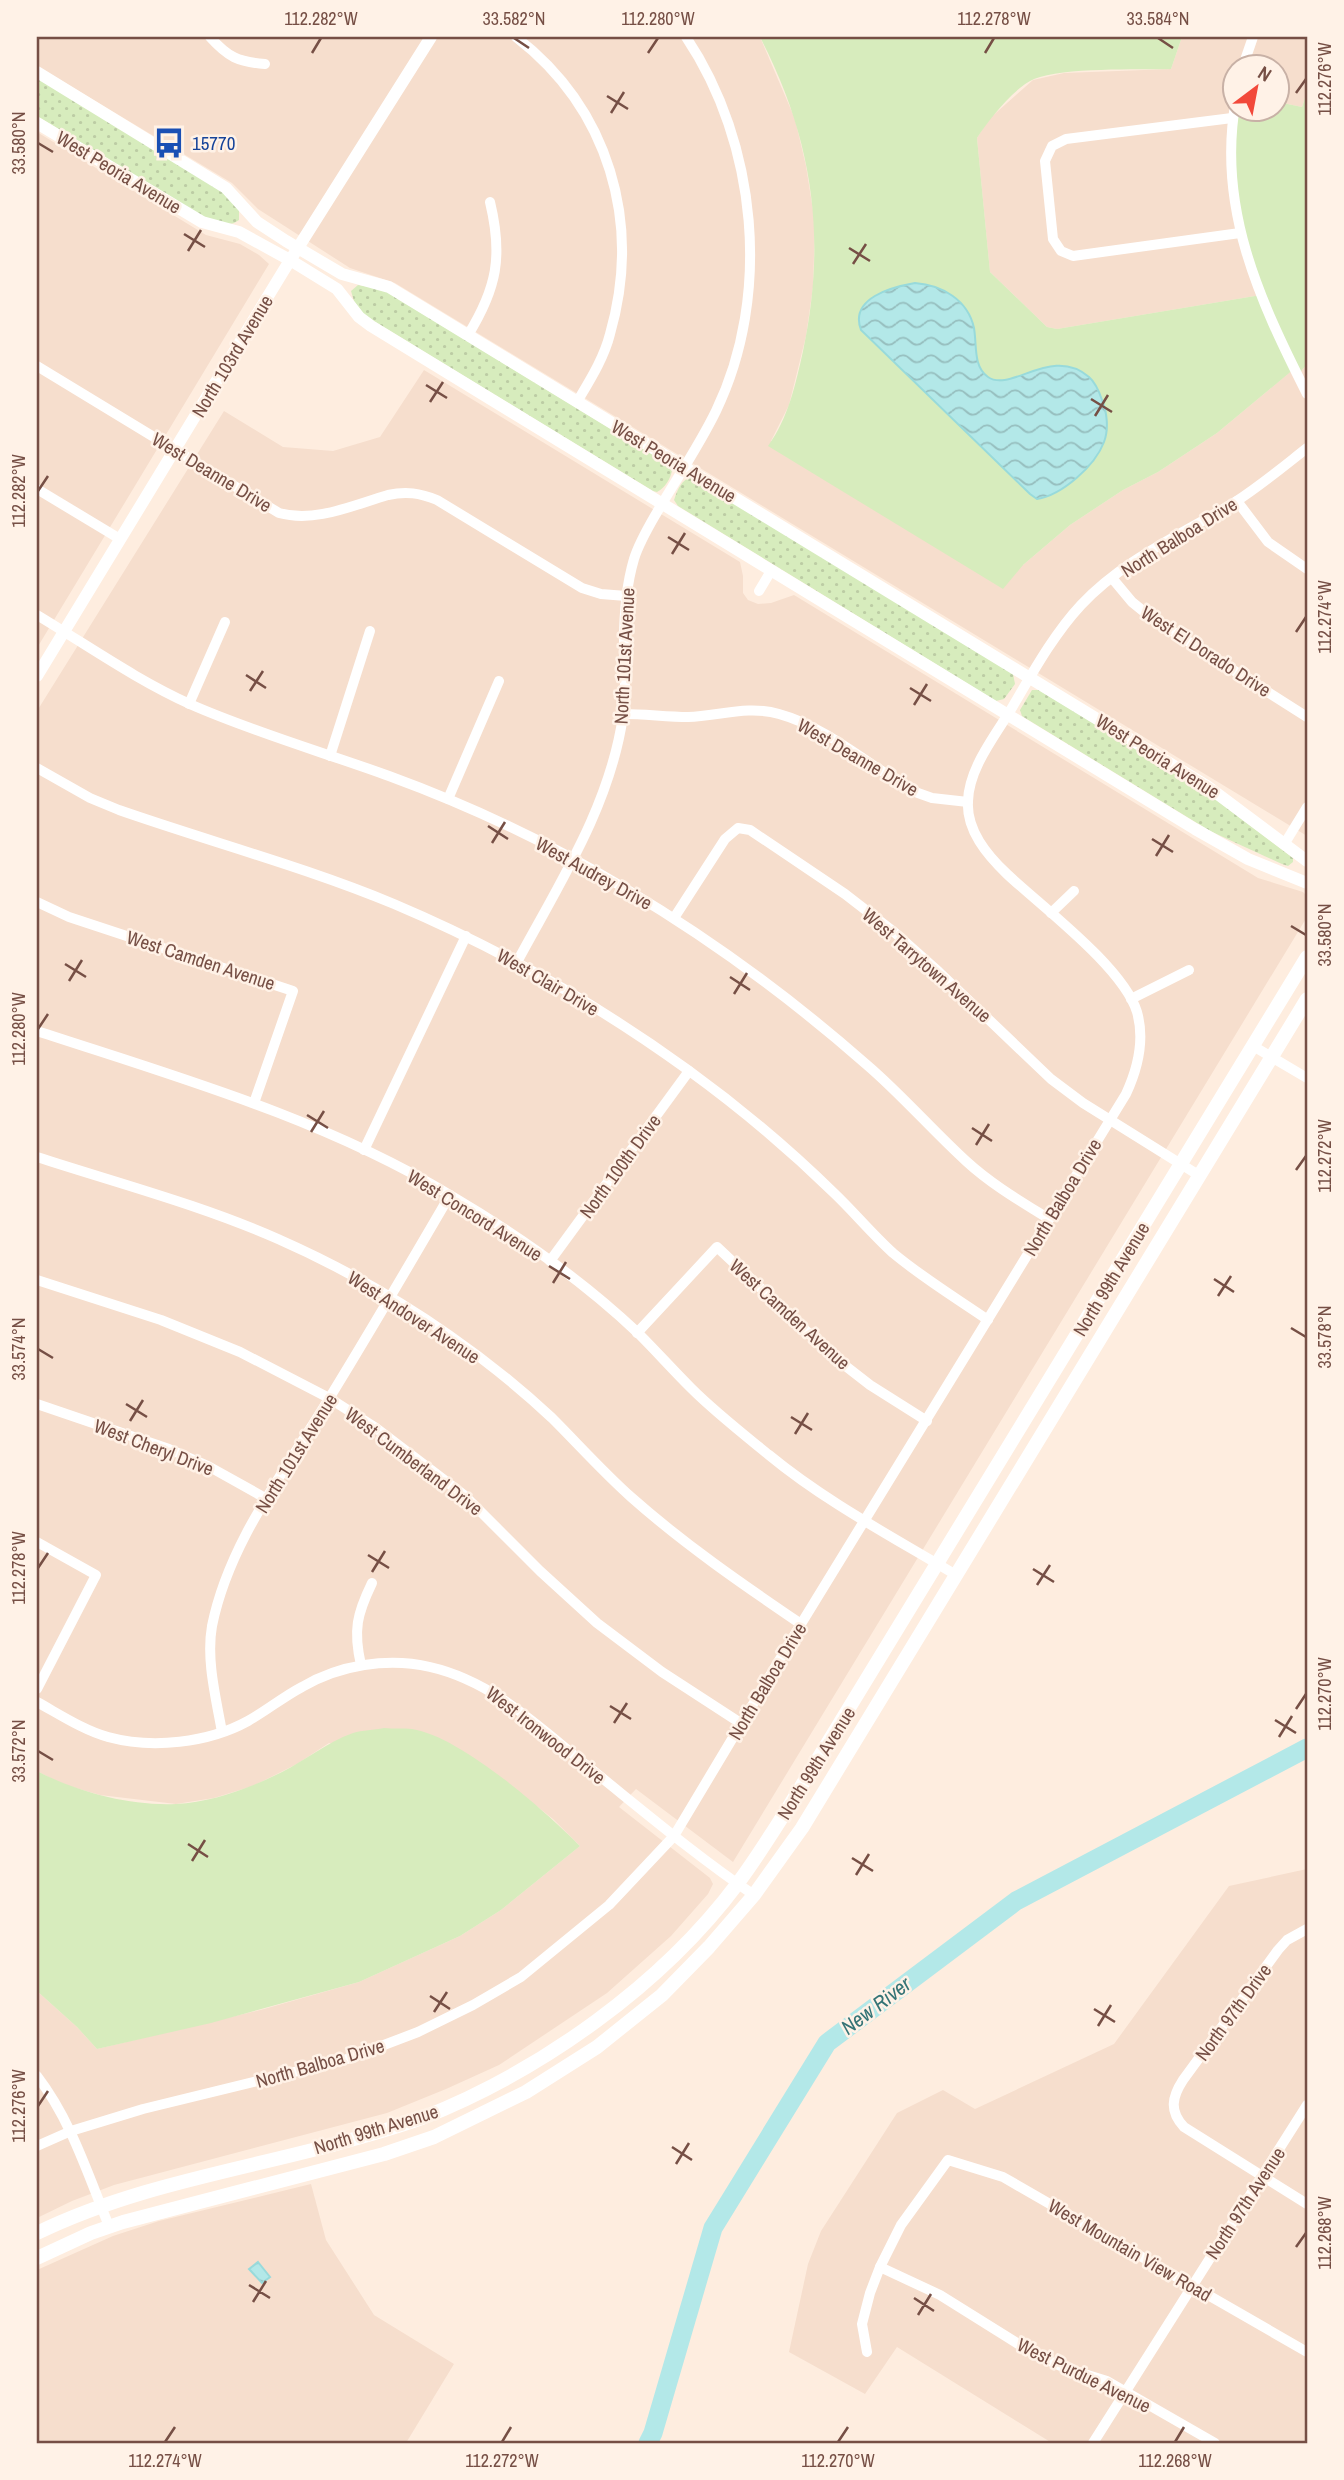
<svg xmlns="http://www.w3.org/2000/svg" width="1344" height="2480" font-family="'Archivo Narrow',sans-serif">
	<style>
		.residential { fill: #f6decd }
		.green { fill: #d7ecbd }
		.park { fill: url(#park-dots) }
		.water { fill: url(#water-waves); stroke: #98dadb; stroke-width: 2 }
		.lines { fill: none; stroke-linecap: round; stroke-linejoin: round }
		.river { stroke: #b3e8e8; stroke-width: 19 }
		.minor { stroke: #fff; stroke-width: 10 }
		.tertiary { stroke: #fff; stroke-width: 12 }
		.secondary { stroke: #fff; stroke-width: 14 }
		.ticks { fill: none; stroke: #764f45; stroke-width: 2.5 }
		.labels { text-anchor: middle; stroke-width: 5; stroke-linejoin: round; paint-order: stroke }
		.transit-label { font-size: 19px; fill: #164399; stroke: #fff2e7; text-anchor: start }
		.street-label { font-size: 19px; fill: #764f45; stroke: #fff2e7 }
		.water-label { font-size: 21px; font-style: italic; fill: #357476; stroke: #fff2e7 }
		.neatline { fill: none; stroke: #764f45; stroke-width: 2.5 }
		.ticks-label { font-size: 18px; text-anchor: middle; fill: #764f45 }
	</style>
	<defs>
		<pattern id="park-dots" width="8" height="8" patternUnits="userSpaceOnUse" patternTransform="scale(1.75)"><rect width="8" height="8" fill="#d7ecbd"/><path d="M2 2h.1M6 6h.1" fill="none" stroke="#bccca4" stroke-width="1.8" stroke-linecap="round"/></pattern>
		<pattern id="water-waves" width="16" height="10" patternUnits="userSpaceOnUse" patternTransform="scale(1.75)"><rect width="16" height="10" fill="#b3e8e8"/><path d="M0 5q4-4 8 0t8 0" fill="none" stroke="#96bebe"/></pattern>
	</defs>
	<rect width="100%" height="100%" fill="#feeddf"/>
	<g class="residential">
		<polygon points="37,37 760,37 795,119 806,166 815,223 813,287 806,336 789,405 771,441 1023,565 1070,525 1123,490 1158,472 1217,433 1295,368 1298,375 1307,364 1307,836 395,283 350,268 258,209 232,183 37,66"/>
		<polygon points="1182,37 1307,37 1307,92 1302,107 1278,102 1278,66 1236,66 1235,100 1261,295 1057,329 1047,327 990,272 977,138 989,119 1033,80 1064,73 1171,69"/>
		<polygon points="37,132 206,235 240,244 259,255 269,264 37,648"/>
		<polygon points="424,370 740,562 743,576 743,593 748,600 758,604 771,603 794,595 1258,878 1303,892 1307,896 1307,917 733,1862 636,1789 619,1807 710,1878 713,1884 708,1894 671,1936 607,1993 499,2065 446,2089 387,2113 114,2185 72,2201 37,2218 37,1991 77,2027 97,2049 264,2009 359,1982 460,1936 501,1910 580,1846 553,1819 525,1797 329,1743 297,1764 253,1786 214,1798 176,1804 100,1795 62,1784 37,1771 37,711 224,411 283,447 333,451 380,437"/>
		<polygon points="1307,1869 1307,2443 1052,2443 897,2347 865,2394 789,2352 808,2264 821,2231 897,2113 943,2090 975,2109 1114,2044 1229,1886"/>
		<polygon points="311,2184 326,2240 374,2315 454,2364 406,2443 37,2443 37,2270 113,2236 159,2221"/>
	</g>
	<g class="green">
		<path d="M760,37h422l-11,32c-34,1 -107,-2 -137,10 -20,9 -45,40 -57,59l13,134 57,55 10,2 204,-34 -27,-88 2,-99h42v-6l24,5 5,-15v272l-9,11 -4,-6 -77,64 -59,39 -35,18 -53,35 -47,40 -20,24 -235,-143c20,-27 28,-63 35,-95 24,-113 10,-212 -43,-314z"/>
		<path d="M384,1728c9,1 19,0 28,1 48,7 134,82 168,117l-79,64 -41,26 -101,46 -148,41 -114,26 -20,-22 -40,-36v-220c41,21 92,35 139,33 37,-2 74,-16 106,-32 24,-12 45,-30 71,-39 9,-3 21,-3 31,-5z"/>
	</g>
	<g class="park">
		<path d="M37,78l186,114 16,18v10c-12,10 -28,-1 -41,-6l-161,-98z"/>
		<path d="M358,285l24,4 286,175 4,6c-1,8 -7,18 -15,22l-4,-1 -289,-176 -10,-14 -3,-10z"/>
		<path d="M688,478h5l320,196 2,10 -11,15 -8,2 -318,-195 -4,-6c3,-9 6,-17 14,-22z"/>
		<polygon points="1032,690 1039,690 1202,789 1293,858 1293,862 1288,866 1282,864 1210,831 1030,721 1022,716 1020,710"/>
	</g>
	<g class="water">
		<path d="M915,283c27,2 53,17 59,45 3,17 -1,39 14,49 23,16 64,-32 101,0 7,6 10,14 13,23 5,12 7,29 2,42 -9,24 -42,53 -67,57l-7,-5 -169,-164c-12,-32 31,-43 54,-47z"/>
		<polygon points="258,2262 270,2277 262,2283 249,2269"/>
	</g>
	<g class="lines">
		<polyline class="river" points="648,2443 653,2433 713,2228 827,2043 1016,1901 1307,1748"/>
		<g class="minor">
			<path d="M210,37c18,20 28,25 55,27"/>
			<path d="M516,37c93,72 126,185 94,297 -6,24 -20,46 -33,68"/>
			<polyline points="1243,66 1253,37"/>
			<path d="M1236,100c-20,107 24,201 71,294"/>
			<polyline points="1232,118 1066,139 1052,146 1045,161 1053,239 1061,251 1073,256 1240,233"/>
			<path d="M468,335c29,-47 35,-79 22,-133"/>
			<path d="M37,366l242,147c37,10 74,-8 109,-18 18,-4 32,-2 49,5l145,88 19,6 25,2"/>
			<polyline points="37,489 120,539"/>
			<polyline points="1237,501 1268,542 1307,569"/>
			<polyline points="1112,578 1132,602 1153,619 1307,717"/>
			<polyline points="759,591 771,571"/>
			<path d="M37,615c50,30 101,66 155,90 64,28 131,47 197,71 82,30 162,68 237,113 86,51 166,110 241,176 35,30 65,65 99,96 25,23 54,40 83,58"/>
			<polyline points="189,704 225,622"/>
			<path d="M624,714c21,0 43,3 64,3 31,-1 60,-12 91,-3 51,14 93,55 139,79l14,5 36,4"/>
			<polyline points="330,756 370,631"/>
			<path d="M37,768l53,30 29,12c92,32 186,57 275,94 104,44 203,100 294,166 51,37 101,79 146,123 20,19 38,41 59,60 30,25 63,45 95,67"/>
			<polyline points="448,799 499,681"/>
			<polyline points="1285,843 1307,807"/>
			<polyline points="37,902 69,917 293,991 254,1103"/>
			<polyline points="1051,913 1074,891"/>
			<polyline points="674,918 725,839 738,828 750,830 845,894 894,932 939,972 1051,1079 1083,1103 1200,1176"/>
			<path d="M517,962c42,-78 93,-156 106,-246 4,-24 1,-49 1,-74 0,-28 2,-56 10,-83 6,-19 17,-36 26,-52 19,-32 40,-63 56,-96 56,-116 41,-268 -30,-374"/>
			<polyline points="1131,999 1189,970"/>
			<path d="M37,1031c140,46 285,87 413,164 66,39 132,85 188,138 18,18 35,37 53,55 24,24 51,45 78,67 57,47 124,82 187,120"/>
			<polyline points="1253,1046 1307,1078"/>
			<polyline points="364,1150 466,936"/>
			<path d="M37,1157c80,26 164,48 241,82 59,26 118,59 171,96 36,25 71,53 103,83 26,26 51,54 79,79 53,47 111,87 170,127"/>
			<polyline points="550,1261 689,1071"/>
			<polyline points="37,1280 161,1320 240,1352 329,1398 376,1428 464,1495 540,1571 597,1623 662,1672 742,1724"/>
			<polyline points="637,1333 717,1247 834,1357 870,1385 927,1421"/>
			<polyline points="37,1404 169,1449 208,1466 267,1499"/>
			<polyline points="37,1542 96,1575 37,1689"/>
			<path d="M361,1665c-8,-35 -4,-51 11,-82"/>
			<path d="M37,1702c22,12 46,28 71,35 44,12 100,6 140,-16 18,-10 35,-24 54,-34 37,-22 86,-30 128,-20 62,14 108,59 156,98 55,44 109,90 168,130"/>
			<path d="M222,1732c-6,-34 -16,-72 -10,-106 16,-80 68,-148 110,-216 44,-71 86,-143 128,-215"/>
			<path d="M1307,1929l-20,11 -9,10 -95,130c-11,17 -14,31 1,47l123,77"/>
			<path d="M37,2076c34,44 51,99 72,150"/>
			<path d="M37,2146l34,-15 72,-22 204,-50 71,-27 55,-27 48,-28 88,-72 65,-69 127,-212 325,-530c12,-26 19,-54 11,-82 -14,-45 -95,-105 -130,-138 -20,-19 -41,-44 -39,-73 1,-34 28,-66 45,-95 20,-34 41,-72 68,-101 43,-46 102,-71 154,-103 25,-16 49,-36 72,-54"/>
			<polyline points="880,2267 940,2295 1036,2355 1065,2368 1107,2381 1215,2443"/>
			<polyline points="867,2352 862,2324 870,2293 880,2267 901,2225 948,2160 1003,2177 1307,2352"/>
			<polyline points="1093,2443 1307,2105"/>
		</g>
		<g class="tertiary">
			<polyline points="37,72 226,188 257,222 286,241 342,274 389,287 1207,786 1307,861"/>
			<polyline points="37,123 202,222 239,232 290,260 337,289 359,317 371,326 1195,829 1248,859 1307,883"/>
			<polyline points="37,676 284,270 431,37"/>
		</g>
		<g class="secondary">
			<path d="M37,2233c94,-46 198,-62 299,-89 29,-8 59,-16 86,-26 119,-47 240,-133 316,-235 18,-24 34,-50 50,-75l519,-851"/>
			<polyline points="37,2258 91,2233 123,2222 384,2154 434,2137 526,2092 597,2047 662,1995 709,1947 754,1895 802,1828 1307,999"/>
		</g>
	</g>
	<path class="ticks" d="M514,38l15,10M1158,38l15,10M312,53l9,-15M648,53l10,-15M985,53l9,-15M1296,93l10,-14M607,96l21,13M611,113l13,-21M38,143l15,9M184,234l21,13M849,248l21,13M188,251l13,-21M853,264l13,-20M426,385l21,13M1091,399l21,13M430,402l13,-20M1095,416l13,-21M38,491l10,-15M668,537l21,13M672,554l13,-21M1296,632l10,-15M246,675l20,13M910,688l21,13M250,691l13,-20M914,705l13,-21M488,826l20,13M1152,839l21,13M492,843l13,-21M1156,856l13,-21M1291,926l15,9M65,964l21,13M730,977l20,13M69,981l13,-21M734,994l13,-21M38,1029l10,-15M307,1115l21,13M972,1128l20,13M311,1132l13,-21M976,1145l13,-21M1296,1170l10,-14M549,1266l21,13M1214,1279l20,13M553,1283l13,-21M1218,1296l13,-20M1291,1328l15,9M38,1349l15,9M126,1404l21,13M791,1417l21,13M130,1421l13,-21M795,1434l13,-21M368,1555l21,13M38,1568l10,-15M1033,1569l21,13M372,1572l13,-21M1037,1585l13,-20M610,1706l21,13M1296,1709l10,-15M1275,1720l21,13M614,1723l13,-20M1279,1737l13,-21M38,1751l15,9M188,1844l20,13M852,1858l21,13M192,1861l13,-21M856,1875l13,-21M430,1996l20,13M1094,2009l21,13M434,2012l13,-20M1098,2026l13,-21M38,2106l10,-15M672,2147l20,13M676,2164l13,-21M1296,2247l10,-14M249,2285l21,13M914,2298l20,13M253,2302l13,-21M918,2315l13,-21M165,2442l10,-15M502,2442l9,-15M838,2442l10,-15M1175,2442l9,-15"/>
	<defs>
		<g id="bus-bare" transform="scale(2.415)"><path d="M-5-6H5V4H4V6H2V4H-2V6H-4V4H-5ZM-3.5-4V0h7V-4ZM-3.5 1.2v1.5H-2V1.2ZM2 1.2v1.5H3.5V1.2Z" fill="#1a4fb4" stroke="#fff2e7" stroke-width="2.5" paint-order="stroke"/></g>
	</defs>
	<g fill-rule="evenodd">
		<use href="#bus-bare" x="169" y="143"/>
	</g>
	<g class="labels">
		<g class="transit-label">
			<text x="192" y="150">15770</text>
		</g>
		<g class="street-label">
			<text transform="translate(119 172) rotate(31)" y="7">West Peoria Avenue</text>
			<text transform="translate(232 356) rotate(-59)" y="7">North 103rd Avenue</text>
			<text transform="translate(674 461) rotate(31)" y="7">West Peoria Avenue</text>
			<text transform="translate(212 472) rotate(31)" y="7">West Deanne Drive</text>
			<text transform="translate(1179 537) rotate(-32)" y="7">North Balboa Drive</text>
			<text transform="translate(1206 651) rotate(33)" y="7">West El Dorado Drive</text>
			<text transform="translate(624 656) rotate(-87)" y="7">North 101st Avenue</text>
			<text transform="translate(1158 756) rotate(32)" y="7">West Peoria Avenue</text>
			<text transform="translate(858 757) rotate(30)" y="7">West Deanne Drive</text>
			<text transform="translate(594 873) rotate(29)" y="7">West Audrey Drive</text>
			<text transform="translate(201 960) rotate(18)" y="7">West Camden Avenue</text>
			<text transform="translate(927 965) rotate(41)" y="7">West Tarrytown Avenue</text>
			<text transform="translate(548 982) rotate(30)" y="7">West Clair Drive</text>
			<text transform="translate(620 1166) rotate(-54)" y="7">North 100th Drive</text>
			<text transform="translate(1062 1197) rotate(-59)" y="7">North Balboa Drive</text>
			<text transform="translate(475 1215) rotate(32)" y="7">West Concord Avenue</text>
			<text transform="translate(1111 1279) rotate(-59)" y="7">North 99th Avenue</text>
			<text transform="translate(790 1314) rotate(42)" y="7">West Camden Avenue</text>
			<text transform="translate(414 1317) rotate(33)" y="7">West Andover Avenue</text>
			<text transform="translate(154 1447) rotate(21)" y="7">West Cheryl Drive</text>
			<text transform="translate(296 1453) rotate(-58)" y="7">North 101st Avenue</text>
			<text transform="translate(414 1461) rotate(37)" y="7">West Cumberland Drive</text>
			<text transform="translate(767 1681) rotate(-59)" y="7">North Balboa Drive</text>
			<text transform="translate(546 1735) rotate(38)" y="7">West Ironwood Drive</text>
			<text transform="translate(816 1763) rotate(-58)" y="7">North 99th Avenue</text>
			<text transform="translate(1233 2012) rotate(-54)" y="7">North 97th Drive</text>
			<text transform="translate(320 2063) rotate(-16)" y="7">North Balboa Drive</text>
			<text transform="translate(376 2129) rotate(-17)" y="7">North 99th Avenue</text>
			<text transform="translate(1245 2203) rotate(-57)" y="7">North 97th Avenue</text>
			<text transform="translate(1130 2250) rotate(30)" y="7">West Mountain View Road</text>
			<text transform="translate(1084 2375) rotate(26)" y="7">West Purdue Avenue</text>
		</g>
		<g class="water-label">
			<text transform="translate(876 2006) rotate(-37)" y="7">New River</text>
		</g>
	</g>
	<rect width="1344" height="2480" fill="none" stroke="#fff2e7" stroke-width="77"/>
	<g transform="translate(1256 88) rotate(32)"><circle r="33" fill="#fff2e7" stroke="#c8b1a6" stroke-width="2"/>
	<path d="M0-5L12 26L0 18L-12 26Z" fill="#f2493a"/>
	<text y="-10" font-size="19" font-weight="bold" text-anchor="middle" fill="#764f45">N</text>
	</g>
	<rect x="38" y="38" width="1268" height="2404" class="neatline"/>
	<g class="ticks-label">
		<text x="321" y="25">112.282°W</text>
		<text x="514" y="25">33.582°N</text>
		<text x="658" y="25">112.280°W</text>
		<text x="994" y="25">112.278°W</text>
		<text x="1158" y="25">33.584°N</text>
		<text transform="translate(1325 79) rotate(-90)" y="6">112.276°W</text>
		<text transform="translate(19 143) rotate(-90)" y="6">33.580°N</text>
		<text transform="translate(19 491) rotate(-90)" y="6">112.282°W</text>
		<text transform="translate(1325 617) rotate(-90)" y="6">112.274°W</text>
		<text transform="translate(1325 935) rotate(-90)" y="6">33.580°N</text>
		<text transform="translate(19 1029) rotate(-90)" y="6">112.280°W</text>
		<text transform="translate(1325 1156) rotate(-90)" y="6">112.272°W</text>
		<text transform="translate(1325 1337) rotate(-90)" y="6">33.578°N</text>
		<text transform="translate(19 1349) rotate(-90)" y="6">33.574°N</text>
		<text transform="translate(19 1568) rotate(-90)" y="6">112.278°W</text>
		<text transform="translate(1325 1694) rotate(-90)" y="6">112.270°W</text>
		<text transform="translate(19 1751) rotate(-90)" y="6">33.572°N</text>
		<text transform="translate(19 2106) rotate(-90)" y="6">112.276°W</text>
		<text transform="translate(1325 2233) rotate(-90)" y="6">112.268°W</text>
		<text x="165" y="2467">112.274°W</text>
		<text x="502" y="2467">112.272°W</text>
		<text x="838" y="2467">112.270°W</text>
		<text x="1175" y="2467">112.268°W</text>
	</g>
</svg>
